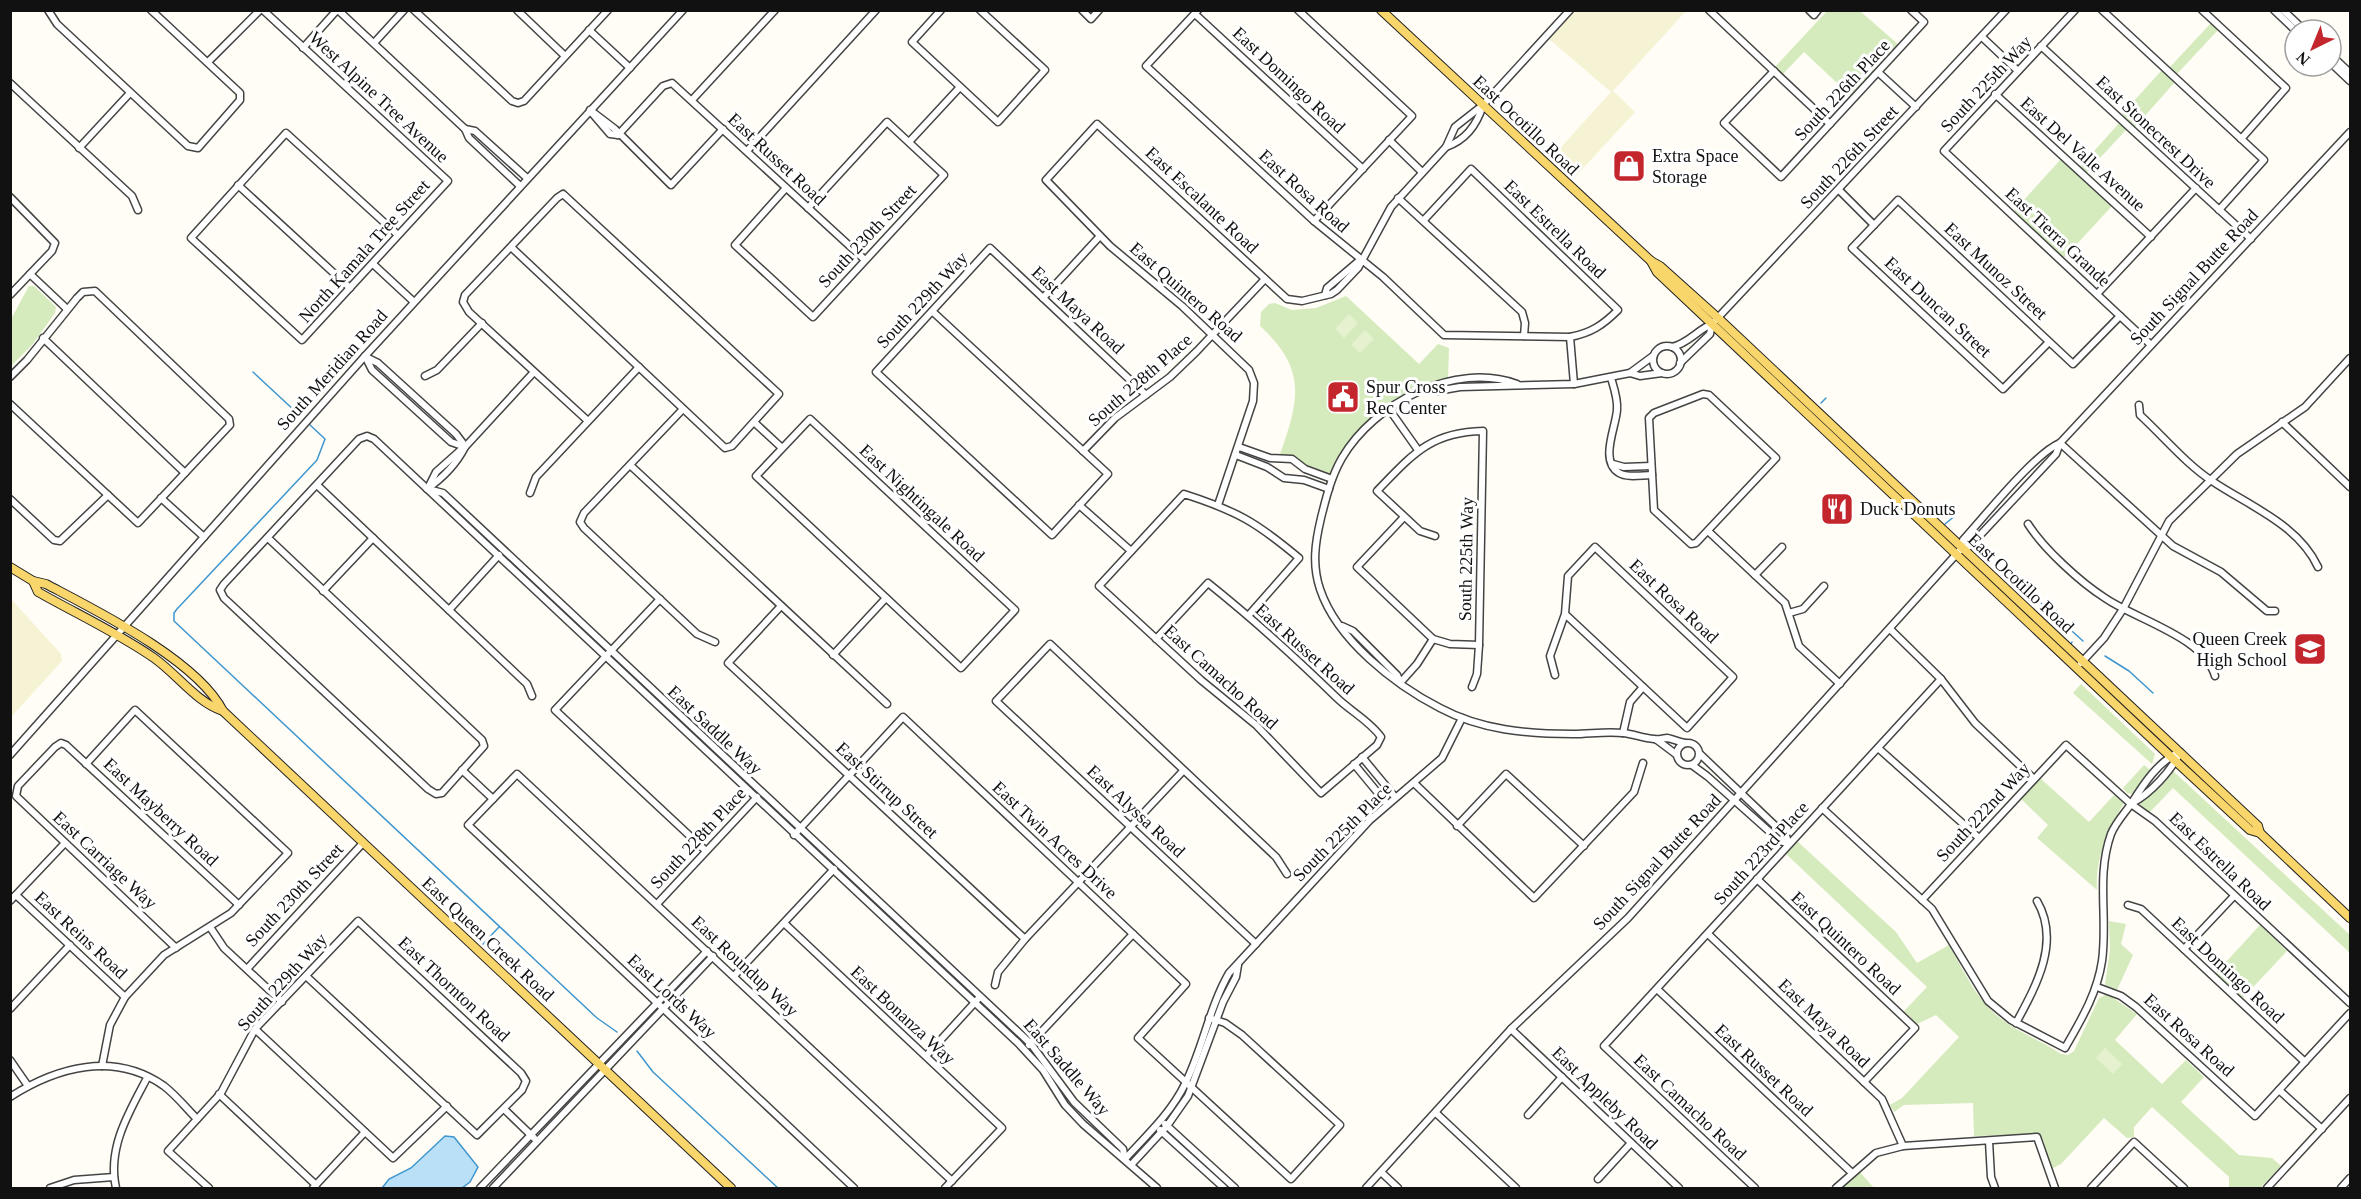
<svg xmlns="http://www.w3.org/2000/svg" width="2361" height="1199" font-family="Georgia,serif">
	<style>
		.farmland { fill: #f6f3d4 }
		.green { fill: #d5ebbd }
		.pitch { fill: #e6f2cf }
		.water { fill: #b9e0f7; stroke: #3f96cf; stroke-width: 1.5 }
		.lines { fill: none; stroke-linecap: round; stroke-linejoin: round }
		.stream { stroke: #3f96cf; stroke-width: 1.5 }
		.minor-casing { stroke: #444; stroke-width: 9 }
		.major-casing { stroke: #222; stroke-width: 10 }
		.minor { stroke: #fff; stroke-width: 6 }
		.major { stroke: #f9d66b; stroke-width: 8 }
		.labels { text-anchor: middle; stroke-width: 6; stroke-linejoin: round; paint-order: stroke }
		.street-label { font-size: 18px; fill: #111; stroke: #fff }
		.poi-label { font-size: 18px; fill: #111; stroke: #fff; text-anchor: start }
	</style>
	<rect width="100%" height="100%" fill="#fffdf5"/>
	<g class="farmland">
		<polygon points="1575,11 1686,11 1613,91 1635,112 1575,177 1553,156 1611,92 1549,39"/>
		<polygon points="11,599 61,654 62,661 11,717"/>
	</g>
	<g class="green">
		<polygon points="1827,11 1860,11 1900,46 1851,96 1804,52 1782,75 1774,68"/>
		<polygon points="2211,23 2218,30 2177,74 2170,67"/>
		<polygon points="2162,70 2175,82 2135,127 2122,114"/>
		<polygon points="2120,122 2127,129 2086,173 2080,167"/>
		<polygon points="2061,159 2112,206 2064,258 2014,211"/>
		<polygon points="29,286 34,286 56,307 55,313 32,345 11,366 11,319"/>
		<path d="M1346,296l73,68 19,-20 11,4 -1,31c-62,18 -86,38 -116,95 -21,-1 -32,-17 -53,-17 20,-56 29,-87 -19,-131l1,-14 8,-8 6,-1 17,7 24,-2z"/>
		<polygon points="2081,684 2155,754 2152,764 2073,693"/>
		<polygon points="2144,765 2153,772 2133,794 2127,793 2123,788"/>
		<polygon points="2172,770 2350,935 2350,953 2173,788 2149,813 2140,806 2141,802"/>
		<path d="M2040,778l49,44 25,-27 10,8c-16,27 -29,55 -27,87l-60,-52 11,-13 -27,-26z"/>
		<path d="M1797,841l99,91 21,31 32,-18c15,26 27,54 51,73 19,15 42,23 61,36l7,1 6,-4 25,-53 8,-4 30,20 -22,26 47,44 24,-24 18,17 -23,25 58,53 33,3 9,8 -21,22h-31v-11l-77,-70 -18,20v10l-7,1 -23,-20 -43,46 -10,5 -8,-30 -5,-5 -64,2 -1,-33 -69,2 -10,7 -4,-7 12,-7 57,-61 -23,-22 -19,9 -13,-13 23,-24 -142,-134z"/>
		<polygon points="2109,921 2126,924 2121,944 2133,955 2117,990 2105,985 2110,950"/>
		<polygon points="2260,925 2287,951 2242,999 2215,974"/>
		<polygon points="1858,1170 1874,1188 1840,1188"/>
	</g>
	<g class="pitch">
		<polygon points="1349,314 1358,323 1344,338 1335,329"/>
		<polygon points="1365,330 1374,339 1360,353 1351,345"/>
		<polygon points="2105,1048 2122,1064 2113,1074 2096,1058"/>
	</g>
	<polygon class="water" points="445,1136 454,1137 478,1167 470,1182 462,1188 382,1188 389,1179 411,1168"/>
	<g class="lines">
		<g class="stream">
			<polyline points="253,372 296,412"/>
			<polyline points="1821,403 1826,398"/>
			<polyline points="309,424 325,439 317,460 177,609 174,613 174,621 597,1018 617,1032"/>
			<polyline points="1945,524 1956,515"/>
			<polyline points="2002,568 2083,641"/>
			<polyline points="2071,644 2072,642"/>
			<polyline points="2105,656 2129,671 2153,693"/>
			<polyline points="483,944 499,927"/>
			<polyline points="637,1051 653,1072 778,1188"/>
		</g>
		<g class="minor-casing">
			<g id="minor">
				<polyline points="48,10 57,24 188,146 198,148 240,100 240,93 151,10"/>
				<polyline points="263,10 448,181 302,340 191,238 286,133 398,235"/>
				<polyline points="338,10 465,129 469,138 520,186"/>
				<polyline points="414,10 512,101 518,103 524,101 608,10"/>
				<polyline points="517,10 565,56"/>
				<polyline points="941,10 912,42 998,122 1045,70 980,10"/>
				<polyline points="1082,10 1091,19 1099,10"/>
				<path d="M1198,10l-52,56 168,155 69,56 61,58 126,2c21,-4 33,-12 48,-27l-147,-141 -47,51"/>
				<polyline points="1298,10 1412,116 1314,221"/>
				<polyline points="1709,10 1830,124"/>
				<polyline points="1809,10 1814,15 1818,10"/>
				<polyline points="2075,10 1944,151 2151,345"/>
				<polyline points="2102,10 2264,160 2219,210"/>
				<polyline points="2202,10 2286,88 2241,139"/>
				<polyline points="2274,10 2295,30"/>
				<polyline points="2283,10 2304,30"/>
				<polyline points="1195,14 1363,169"/>
				<polyline points="589,30 630,68"/>
				<polyline points="1982,37 2018,71"/>
				<polyline points="374,43 404,10"/>
				<polyline points="2041,46 2251,239"/>
				<polyline points="303,48 337,10"/>
				<polyline points="2331,55 2350,73"/>
				<polyline points="208,62 260,10"/>
				<polyline points="2331,63 2350,81"/>
				<polyline points="1774,71 1724,123 1781,177 1924,22 1911,10"/>
				<polyline points="1879,73 1916,107"/>
				<polyline points="10,83 132,196 138,210"/>
				<polyline points="1995,94 2151,237"/>
				<polyline points="692,100 775,10"/>
				<polyline points="590,110 615,129 671,185 723,129"/>
				<polyline points="592,113 610,134 618,135"/>
				<polyline points="465,129 475,131 527,178"/>
				<polyline points="618,135 663,86 672,83 865,260"/>
				<polyline points="1389,140 1422,172"/>
				<polyline points="909,142 960,87"/>
				<path d="M1446,147c20,-7 31,-22 37,-42"/>
				<polyline points="79,148 130,93"/>
				<polyline points="747,151 876,10"/>
				<polyline points="238,185 350,288"/>
				<polyline points="786,188 735,245 813,317 944,175 887,122 808,208"/>
				<polyline points="1839,190 1874,225"/>
				<polyline points="10,197 55,243 52,251 10,295"/>
				<polyline points="1398,198 1522,312 1525,323 1524,336"/>
				<polyline points="511,247 725,448 732,446 779,394 563,194 557,198 465,295 463,302 469,312 588,421"/>
				<polyline points="373,264 414,302"/>
				<polyline points="30,274 67,309"/>
				<polyline points="2097,294 2196,188"/>
				<polyline points="1325,295 1327,288 1360,260"/>
				<polyline points="1043,298 1100,236"/>
				<polyline points="932,311 1108,474 1052,535 876,372 990,248 1146,395"/>
				<polyline points="1570,337 1574,384"/>
				<polyline points="43,338 185,473"/>
				<path d="M2049,342l-46,47 -151,-141 46,-48c58,55 117,109 175,164l47,-48"/>
				<circle cx="1667" cy="360" r="14"/>
				<path d="M1672,347c17,-4 25,-17 40,-23l294,-314"/>
				<polyline points="365,356 372,370 451,442 465,447"/>
				<polyline points="366,357 378,363 456,434 465,446"/>
				<polyline points="1680,363 1710,334 1712,324"/>
				<polyline points="1630,373 1653,356"/>
				<polyline points="425,376 437,370 482,323"/>
				<polyline points="10,377 27,360 77,298 83,292 95,291 229,419 230,425 138,523 10,404"/>
				<path d="M1611,378c3,10 7,21 6,32 -1,17 -18,51 2,63 8,5 23,2 33,2"/>
				<path d="M1517,384c-62,-23 -143,19 -175,74 -11,19 -16,40 -21,60 -6,25 -9,47 -1,71 17,51 75,96 120,119 41,22 87,26 133,26 16,0 34,-3 50,-1 10,1 20,5 31,6 5,1 9,-1 13,-1 6,1 12,4 18,5"/>
				<polyline points="1429,389 1437,391 1460,387 1574,384 1630,373 1640,376 1662,373"/>
				<polygon points="1703,394 1709,395 1776,458 1696,543 1691,544 1654,510 1649,418 1654,413"/>
				<path d="M2139,405l1,10c23,21 46,49 72,66 37,25 86,43 106,86"/>
				<polyline points="683,409 584,513 580,522 584,528 697,634 715,642"/>
				<polyline points="1389,409 1418,450"/>
				<polygon points="810,419 1015,610 961,668 756,476"/>
				<polyline points="2282,422 2350,487"/>
				<polyline points="755,423 782,448"/>
				<polyline points="2060,443 2173,546 2221,572 2267,611 2275,611"/>
				<polyline points="1239,447 1270,458 1292,459 1305,469 1332,479"/>
				<polyline points="1083,451 1115,418 1170,377 1197,351 1265,279"/>
				<polyline points="1236,455 1267,467 1284,478 1304,480 1329,489"/>
				<polyline points="1613,464 1624,467 1651,466"/>
				<polyline points="630,465 887,704"/>
				<polyline points="317,485 527,684 532,696"/>
				<polyline points="429,486 436,472 464,447"/>
				<path d="M427,489c17,-12 29,-24 38,-42l69,-75"/>
				<polyline points="428,489 443,493 1031,1044 1074,1102 1123,1149 1125,1159"/>
				<polyline points="530,493 536,477 639,367"/>
				<polyline points="161,498 204,537"/>
				<polyline points="10,499 54,540 60,541 108,495"/>
				<polyline points="1079,505 1131,551"/>
				<polyline points="1218,505 1253,401 1254,383 1249,370 1182,306 1110,246 1046,180 1097,124 1287,299 1302,301 1331,294 1337,290 1358,268 1391,207 1446,147 1455,127 1483,105 1570,10"/>
				<polyline points="1404,517 1357,567 1433,639 1450,644 1479,645"/>
				<path d="M2028,524c16,25 52,58 77,74 32,22 99,39 110,78"/>
				<polyline points="1708,531 1785,603 1799,646 1840,684"/>
				<path d="M1435,536l-15,-5 -43,-40c35,-36 53,-59 106,-60l-4,214 -2,29 -5,13"/>
				<polyline points="268,538 482,740 484,746 442,793 436,794 428,789 224,598 220,590 224,584 359,439 367,436 374,439 1018,1043 1043,1070 1065,1105 1083,1124 1157,1188"/>
				<path d="M1962,548l1,-8c21,-23 72,-87 97,-97l290,-311"/>
				<polyline points="1755,575 1782,547"/>
				<polyline points="323,591 373,538"/>
				<polyline points="660,599 555,710 706,851"/>
				<polyline points="781,606 728,663 1025,939"/>
				<polyline points="449,610 499,555"/>
				<polyline points="1789,613 1803,609 1824,586"/>
				<polyline points="1342,626 1353,631 1397,675 1400,682"/>
				<polyline points="1890,629 1941,679 1975,723 2034,779"/>
				<path d="M1156,639l52,-56c45,36 87,74 128,114 14,14 34,24 45,40l-4,8 -56,48 -65,-68 -55,-45 -102,-94 85,-92c53,17 72,28 115,64l-51,58"/>
				<polyline points="833,655 886,598"/>
				<polyline points="2081,663 2104,638 2123,609 2169,521 2237,454 2305,407 2350,358"/>
				<polyline points="1555,675 1550,656 1565,614 1568,576 1595,547 1733,677 1687,728 1565,614"/>
				<polyline points="1400,683 1417,664 1433,639"/>
				<polyline points="1623,733 1630,702 1643,687"/>
				<polyline points="1657,740 1677,755"/>
				<circle cx="1688" cy="754" r="11"/>
				<polyline points="1878,748 1979,838"/>
				<polyline points="1700,754 1786,836 1789,844"/>
				<polyline points="10,755 365,356 683,10"/>
				<polyline points="1362,757 1395,797"/>
				<polyline points="86,764 135,710 288,853 231,913 164,955 125,997 110,1025 102,1066"/>
				<polyline points="1354,764 1387,804"/>
				<polyline points="1692,765 1707,776 1780,841 1789,844"/>
				<polyline points="462,770 493,799"/>
				<polyline points="1414,783 1534,898 1634,792 1643,763"/>
				<path d="M2132,803c18,-9 40,-33 48,-51"/>
				<path d="M1822,808l110,101 56,92 23,19 54,28c16,-28 32,-54 37,-87 6,-43 -6,-85 9,-127 5,-12 13,-20 20,-30 12,-19 27,-43 49,-52"/>
				<polyline points="1457,826 1506,774 1584,846"/>
				<polyline points="794,835 903,717 1186,984 1138,1038 1291,1179 1340,1125 1242,1035 1225,1023 1209,1018"/>
				<polyline points="1757,879 1915,1028 1864,1082"/>
				<polyline points="16,895 125,997"/>
				<polyline points="1922,900 2066,745 2131,804 2155,821 2350,1003"/>
				<polyline points="10,901 65,843"/>
				<polyline points="657,904 757,797"/>
				<polyline points="2128,905 2141,909 2305,1062"/>
				<polyline points="784,923 1002,1128 945,1188"/>
				<polyline points="210,927 224,948 282,1002"/>
				<polyline points="1708,934 1882,1099 1903,1146"/>
				<polyline points="1256,944 996,701 1050,644 1276,857 1287,874"/>
				<polyline points="176,948 16,796 18,786 55,747 61,743 66,745 239,905"/>
				<polyline points="2184,949 2234,896"/>
				<polyline points="247,969 363,843"/>
				<polyline points="734,976 834,869"/>
				<polyline points="995,985 998,972 1025,939 1183,771"/>
				<polyline points="2097,987 2121,996 2136,1007 2255,1116 2350,1013"/>
				<polyline points="1657,989 1851,1172"/>
				<polyline points="10,1009 70,945"/>
				<path d="M2016,1023c20,-37 45,-81 21,-122"/>
				<polyline points="255,1029 393,1158 447,1106"/>
				<polyline points="1511,1029 1679,1188"/>
				<polyline points="1029,1045 1133,934"/>
				<polyline points="926,1056 978,999"/>
				<polyline points="10,1060 28,1086"/>
				<polyline points="2279,1090 2322,1129"/>
				<polyline points="219,1094 316,1185"/>
				<path d="M10,1097c47,-30 104,-46 154,-11 12,9 23,23 33,33"/>
				<polyline points="504,1109 534,1138"/>
				<polyline points="1436,1113 1516,1188"/>
				<polyline points="1528,1115 1562,1077"/>
				<polyline points="1165,1124 1235,1188"/>
				<polyline points="1160,1130 1224,1188"/>
				<polyline points="1989,1141 1991,1177 1995,1188"/>
				<path d="M1125,1159c22,-24 46,-46 60,-75 18,-36 24,-76 44,-111l141,-153 72,-62 20,-40"/>
				<polyline points="1131,1165 1167,1126 1188,1096 1223,1002 1236,977 1238,965"/>
				<polyline points="1381,1172 1398,1188"/>
				<polyline points="1598,1179 1631,1143"/>
				<polyline points="50,1188 74,1180 114,1177"/>
				<path d="M116,1188c-9,-40 13,-76 31,-110"/>
				<polyline points="209,1188 168,1151 221,1093 255,1029 358,921 521,1073 526,1081 522,1090 477,1135 306,976"/>
				<polyline points="313,1188 365,1132"/>
				<polyline points="480,1188 707,951"/>
				<polyline points="493,1188 713,956"/>
				<polyline points="854,1188 468,825 517,774 952,1181"/>
				<polyline points="1366,1188 1511,1029 1628,918 1962,548 1970,546 2056,454 2060,443"/>
				<polyline points="1755,1188 1604,1046 1941,679"/>
				<polyline points="1836,1188 1876,1153 1903,1146 2037,1137 2055,1188"/>
				<polyline points="2091,1188 2134,1142 2184,1188"/>
				<polyline points="2267,1188 2350,1098"/>
				<polyline points="2341,1188 2350,1178"/>
			</g>
		</g>
		<g class="major-casing">
			<g id="major">
				<polyline points="1381,10 1651,261 1660,266 1718,318 2258,826 2260,833"/>
				<polyline points="1651,261 1657,272 2170,756 2250,830 2260,833 2350,918"/>
				<path d="M10,567l23,14 13,3c51,27 151,76 177,127l508,477"/>
				<path d="M33,581l5,11c39,22 80,41 116,66 24,17 42,44 69,53"/>
			</g>
		</g>
		<use href="#minor" class="minor"/>
		<use href="#major" class="major"/>
	</g>
	<defs>
		<g id="shop-square" transform="scale(1.725)"><rect x="-9" y="-9" width="18" height="18" rx="4" fill="#c4262e" stroke="#fff"/><path d="M-5-2.5h2.3a2.7 3.5 0 0 1 5.4 0H5L5.5 6h-11ZM-1.5-2.5h3a1.5 2.3 0 0 0-3 0Z" fill="#fff"/></g>
		<g id="civic-square" transform="scale(1.725)"><rect x="-9" y="-9" width="18" height="18" rx="4" fill="#c4262e" stroke="#fff"/><path d="M-.6-6.5H3V-4.5H.6V-3L4-1V1h2V6H-6V1h2V-1L-.6-3ZM-1.2 2.5V6h2.4V2.5Z" fill="#fff"/></g>
		<g id="restaurant-square" transform="scale(1.725)"><rect x="-9" y="-9" width="18" height="18" rx="4" fill="#c4262e" stroke="#fff"/><path d="M-5-6h1v4h1v-4h1v4h1v-4h1v5L-1.5 .5V6h-2V.5L-5-1ZM5-6V6H3V1.5H1.5Q1.5-4 5-6Z" fill="#fff"/></g>
		<g id="school-square" transform="scale(1.725)"><rect x="-9" y="-9" width="18" height="18" rx="4" fill="#c4262e" stroke="#fff"/><path d="M0-5L7-2L0 1L-7-2ZM-4 1L0 2.5L4 1V4Q0 6-4 4Z" fill="#fff"/></g>
	</defs>
	<g fill-rule="evenodd">
		<use href="#shop-square" x="1629" y="166"/>
		<use href="#civic-square" x="1343" y="397"/>
		<use href="#restaurant-square" x="1837" y="509"/>
		<use href="#school-square" x="2310" y="649"/>
	</g>
	<g class="labels">
		<g class="street-label">
			<text transform="translate(1289 80) rotate(43)" y="6">East Domingo Road</text>
			<text transform="translate(1986 84) rotate(-47)" y="6">South 225th Way</text>
			<text transform="translate(1842 90) rotate(-47)" y="6">South 226th Place</text>
			<text transform="translate(379 97) rotate(43)" y="6">West Alpine Tree Avenue</text>
			<text transform="translate(1526 125) rotate(43)" y="6">East Ocotillo Road</text>
			<text transform="translate(2156 132) rotate(43)" y="6">East Stonecrest Drive</text>
			<text transform="translate(2083 154) rotate(42)" y="6">East Del Valle Avenue</text>
			<text transform="translate(1849 157) rotate(-47)" y="6">South 226th Street</text>
			<text transform="translate(777 159) rotate(43)" y="6">East Russet Road</text>
			<text transform="translate(1304 191) rotate(42)" y="6">East Rosa Road</text>
			<text transform="translate(1202 200) rotate(43)" y="6">East Escalante Road</text>
			<text transform="translate(1555 229) rotate(44)" y="6">East Estrella Road</text>
			<text transform="translate(867 236) rotate(-47)" y="6">South 230th Street</text>
			<text transform="translate(2058 237) rotate(43)" y="6">East Tierra Grande</text>
			<text transform="translate(364 251) rotate(-48)" y="6">North Kamala Tree Street</text>
			<text transform="translate(1996 271) rotate(43)" y="6">East Munoz Street</text>
			<text transform="translate(2194 277) rotate(-47)" y="6">South Signal Butte Road</text>
			<text transform="translate(1186 292) rotate(41)" y="6">East Quintero Road</text>
			<text transform="translate(922 300) rotate(-47)" y="6">South 229th Way</text>
			<text transform="translate(1938 307) rotate(43)" y="6">East Duncan Street</text>
			<text transform="translate(1078 310) rotate(43)" y="6">East Maya Road</text>
			<text transform="translate(332 370) rotate(-48)" y="6">South Meridian Road</text>
			<text transform="translate(1140 380) rotate(-41)" y="6">South 228th Place</text>
			<text transform="translate(922 503) rotate(43)" y="6">East Nightingale Road</text>
			<text transform="translate(1466 559) rotate(-89)" y="6">South 225th Way</text>
			<text transform="translate(2021 583) rotate(43)" y="6">East Ocotillo Road</text>
			<text transform="translate(1674 601) rotate(43)" y="6">East Rosa Road</text>
			<text transform="translate(1305 649) rotate(42)" y="6">East Russet Road</text>
			<text transform="translate(1221 677) rotate(42)" y="6">East Camacho Road</text>
			<text transform="translate(715 730) rotate(43)" y="6">East Saddle Way</text>
			<text transform="translate(887 790) rotate(43)" y="6">East Stirrup Street</text>
			<text transform="translate(1136 811) rotate(43)" y="6">East Alyssa Road</text>
			<text transform="translate(161 812) rotate(43)" y="6">East Mayberry Road</text>
			<text transform="translate(1983 812) rotate(-47)" y="6">South 222nd Way</text>
			<text transform="translate(1342 832) rotate(-45)" y="6">South 225th Place</text>
			<text transform="translate(698 838) rotate(-47)" y="6">South 228th Place</text>
			<text transform="translate(1055 840) rotate(43)" y="6">East Twin Acres Drive</text>
			<text transform="translate(1761 853) rotate(-48)" y="6">South 223rd Place</text>
			<text transform="translate(105 860) rotate(43)" y="6">East Carriage Way</text>
			<text transform="translate(2220 861) rotate(44)" y="6">East Estrella Road</text>
			<text transform="translate(1657 862) rotate(-47)" y="6">South Signal Butte Road</text>
			<text transform="translate(294 895) rotate(-47)" y="6">South 230th Street</text>
			<text transform="translate(81 935) rotate(43)" y="6">East Reins Road</text>
			<text transform="translate(488 939) rotate(43)" y="6">East Queen Creek Road</text>
			<text transform="translate(1846 943) rotate(43)" y="6">East Quintero Road</text>
			<text transform="translate(745 966) rotate(43)" y="6">East Roundup Way</text>
			<text transform="translate(2228 970) rotate(43)" y="6">East Domingo Road</text>
			<text transform="translate(282 982) rotate(-48)" y="6">South 229th Way</text>
			<text transform="translate(454 989) rotate(43)" y="6">East Thornton Road</text>
			<text transform="translate(672 996) rotate(43)" y="6">East Lords Way</text>
			<text transform="translate(903 1015) rotate(43)" y="6">East Bonanza Way</text>
			<text transform="translate(1824 1023) rotate(44)" y="6">East Maya Road</text>
			<text transform="translate(2189 1035) rotate(42)" y="6">East Rosa Road</text>
			<text transform="translate(1067 1067) rotate(49)" y="6">East Saddle Way</text>
			<text transform="translate(1764 1070) rotate(43)" y="6">East Russet Road</text>
			<text transform="translate(1605 1098) rotate(44)" y="6">East Appleby Road</text>
			<text transform="translate(1690 1107) rotate(43)" y="6">East Camacho Road</text>
		</g>
		<g class="poi-label">
			<text x="1652" y="162">Extra Space<tspan x="1652" dy="21">Storage</tspan></text>
			<text x="1366" y="393">Spur Cross<tspan x="1366" dy="21">Rec Center</tspan></text>
			<text x="1860" y="515">Duck Donuts</text>
			<text x="2287" y="645" text-anchor="end">Queen Creek<tspan x="2287" dy="21">High School</tspan></text>
		</g>
	</g>
	<rect width="2361" height="1199" fill="none" stroke="#111111" stroke-width="24"/>
	<g transform="translate(2313 48) rotate(223)"><circle r="28" fill="#ffffff" stroke="#a0a0a0" stroke-width="1.5"/>
	<path d="M0-4.5L10 22L0 15L-10 22Z" fill="#c4262e"/>
	<text y="-9" font-size="16" font-weight="bold" text-anchor="middle" fill="#111111">N</text>
	</g>
</svg>
